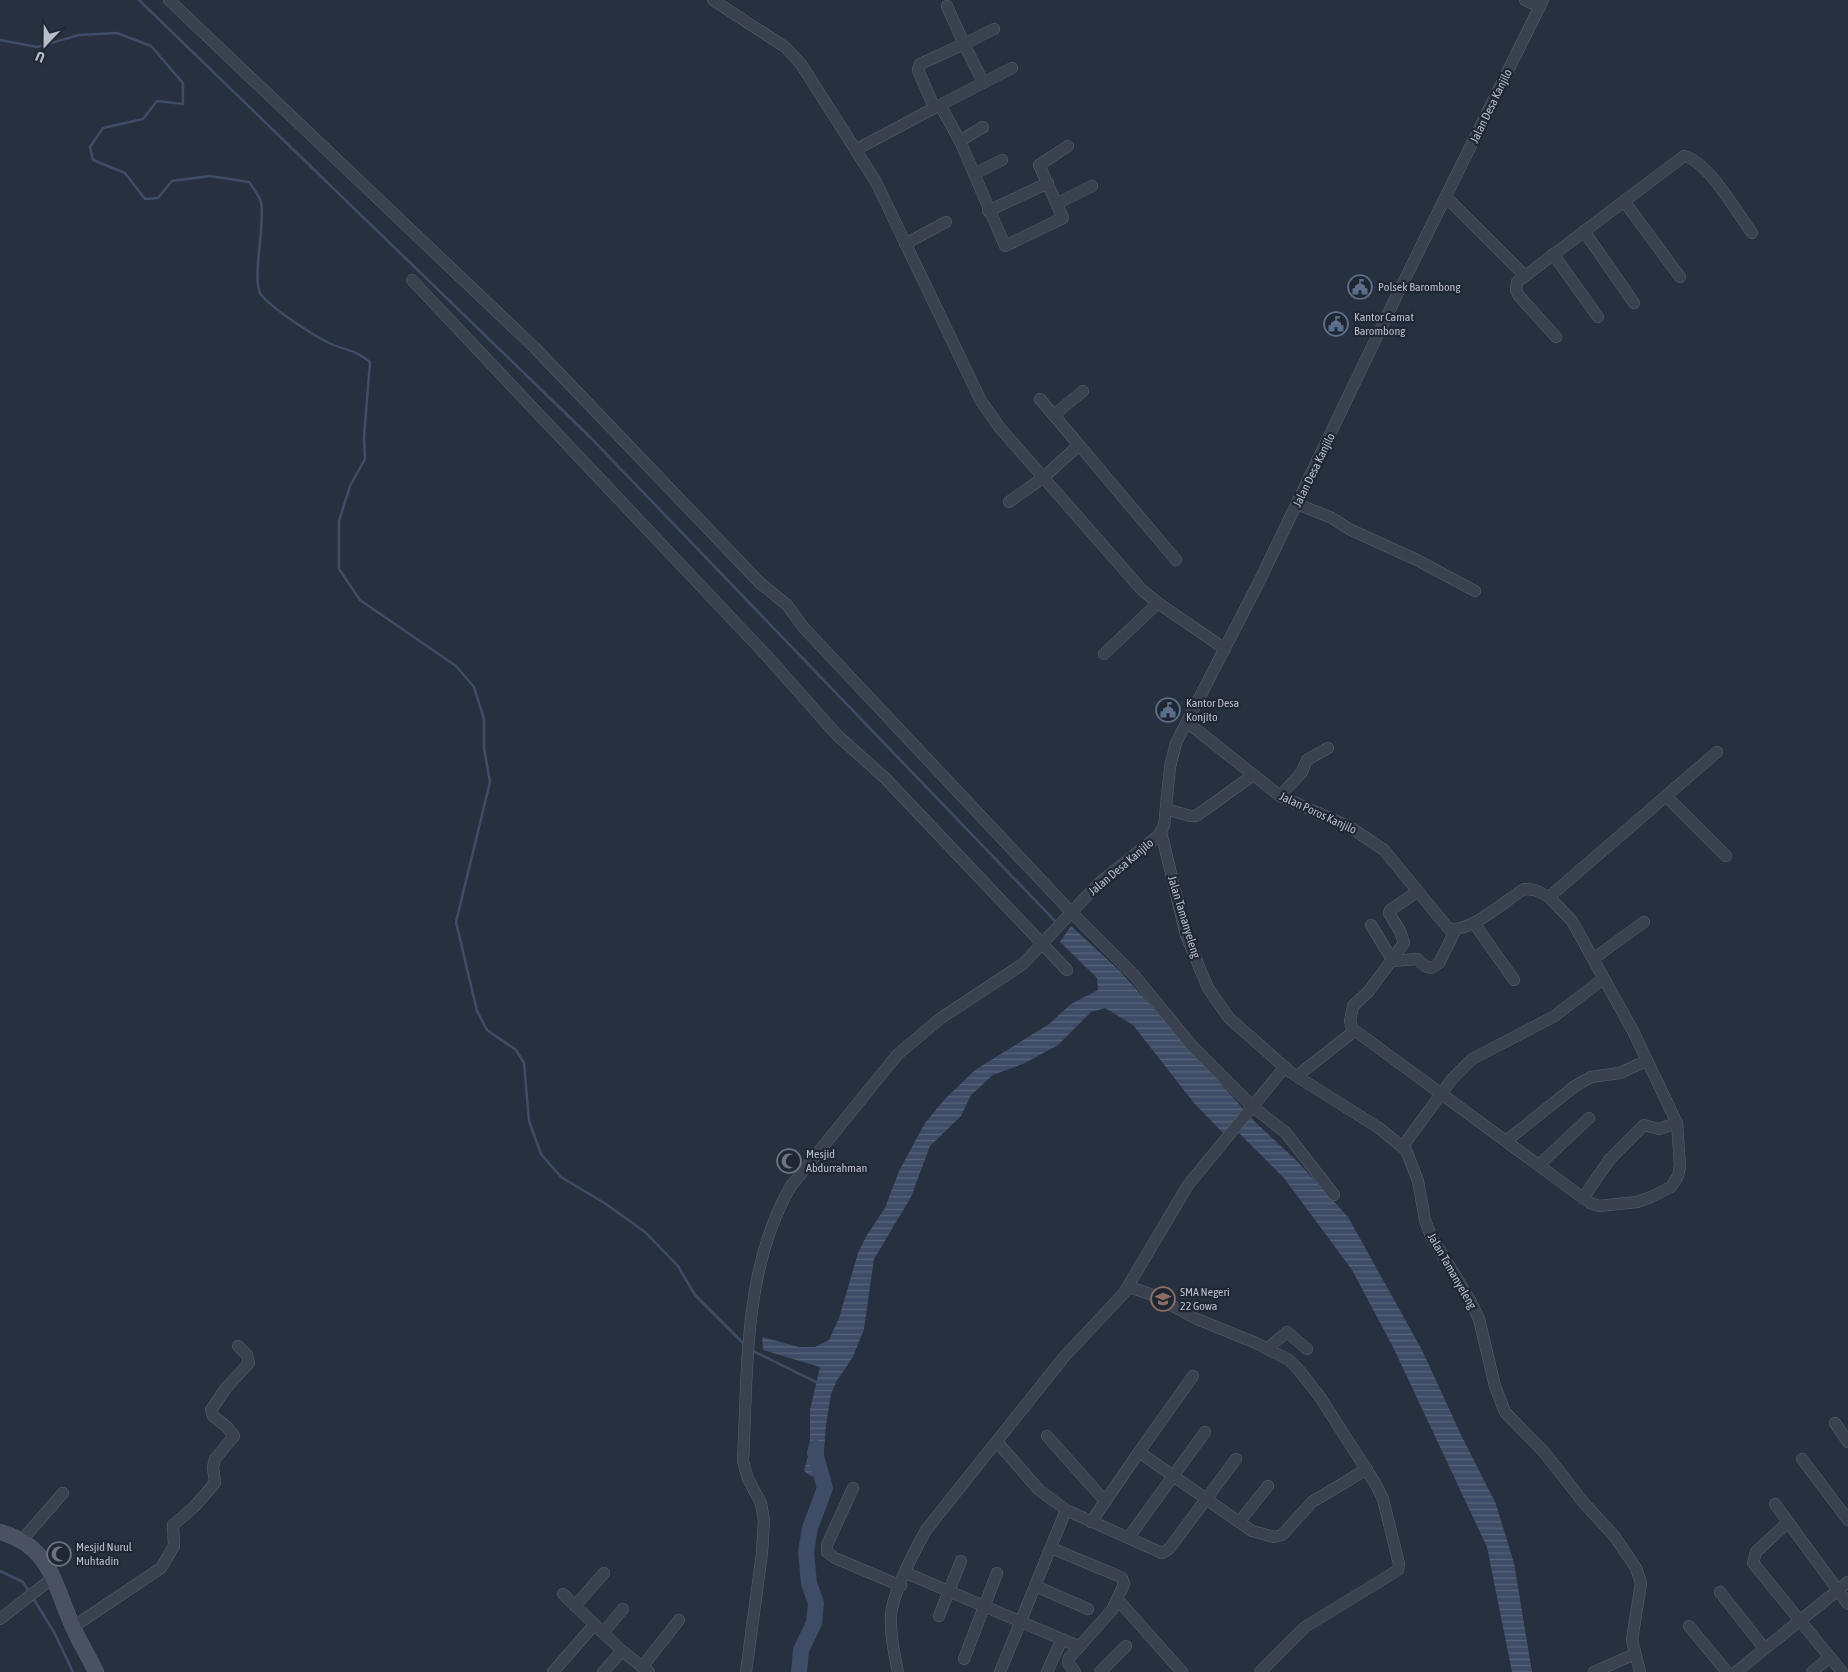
<svg xmlns="http://www.w3.org/2000/svg" width="1848" height="1672" font-family="'Asap Condensed',sans-serif">
	<style>
		.water { fill: url(#water-rules) }
		.lines { fill: none; stroke-linecap: round; stroke-linejoin: round }
		.stream { stroke: #3e4c67; stroke-width: 2.5 }
		.river { stroke: #3e4c67; stroke-width: 16 }
		.street-casing { stroke: #59606d; stroke-width: 12 }
		.secondary-casing { stroke: #59606d; stroke-width: 16 }
		.street { stroke: #3b424f; stroke-width: 11 }
		.secondary { stroke: #495162; stroke-width: 15 }
		.labels { text-anchor: middle; stroke-width: 4.5; stroke-linejoin: round; paint-order: stroke }
		.street-label { font-size: 12px; fill: #b8bdca; stroke: #202734 }
		.poi-label { font-size: 12px; fill: #b8bdca; stroke: #202734; text-anchor: start }
	</style>
	<defs>
		<pattern id="water-rules" width="6" height="5" patternUnits="userSpaceOnUse" patternTransform="scale(1.25)"><rect width="6" height="5" fill="#3e4c67"/><path d="M0 2.5h6" fill="none" stroke="#58647b"/></pattern>
	</defs>
	<rect width="100%" height="100%" fill="#27303f"/>
	<polygon class="water" points="1071,926 1120,971 1255,1122 1297,1161 1348,1217 1422,1350 1462,1437 1496,1504 1514,1563 1532,1672 1512,1672 1487,1547 1393,1347 1352,1270 1284,1178 1239,1133 1227,1137 1194,1103 1133,1025 1105,1008 1091,1012 1058,1045 1025,1063 993,1075 971,1095 961,1116 930,1146 911,1197 874,1259 864,1329 853,1357 836,1382 831,1394 826,1425 823,1463 812,1477 804,1471 810,1449 810,1410 820,1367 763,1350 762,1337 799,1347 815,1347 829,1340 839,1318 858,1253 867,1235 885,1208 899,1171 925,1123 944,1100 975,1070 1049,1024 1071,1004 1098,990 1097,978 1060,942"/>
	<g class="lines">
		<g class="stream">
			<polyline points="139,0 590,437 1056,922"/>
			<path d="M0,40l37,7 42,-12 38,-2 34,13 32,37v21l-26,-3 -14,18 -40,9 -13,19 3,13 32,13 20,26 13,-1 14,-17 38,-5 39,6c4,6 10,13 12,20 5,23 -11,81 1,94 14,15 49,38 67,47 16,8 24,5 41,19l-6,75 1,22 -15,27 -11,35v48l21,31 96,66 18,21 10,32v29l6,34 -34,140 21,89 10,19 29,20 8,13 5,58 12,33 20,23 45,27 39,28 33,34 17,29 50,50"/>
			<polyline points="751,1350 818,1383"/>
			<polyline points="0,1571 23,1582 30,1593"/>
			<polyline points="33,1598 54,1632 73,1672"/>
		</g>
		<polyline class="river" points="799,1672 801,1650 814,1623 816,1603 809,1583 806,1552 810,1528 825,1488 815,1453 816,1448"/>
		<g class="street-casing">
			<g id="street">
				<polyline points="169,0 535,348 760,583 787,605 804,628 1071,912 1134,975 1192,1046 1252,1106 1286,1133 1334,1195"/>
				<polyline points="713,0 785,47 801,64 876,182 981,401 1000,428 1142,590 1158,603 1225,649"/>
				<polyline points="1525,0 1540,7"/>
				<polyline points="947,6 964,44 994,29"/>
				<polyline points="940,105 1012,68"/>
				<polyline points="934,107 918,70 920,64 964,44 983,82"/>
				<polyline points="960,141 983,127"/>
				<polyline points="857,149 940,105 960,141 1005,246 1063,218 1039,165 1068,146"/>
				<polyline points="974,174 1002,160"/>
				<polyline points="1447,198 1524,275"/>
				<polyline points="1624,201 1680,277"/>
				<polyline points="1058,203 1092,186"/>
				<polyline points="988,211 1048,183"/>
				<polyline points="1584,231 1634,303"/>
				<polyline points="905,244 946,222"/>
				<polyline points="1553,254 1598,317"/>
				<polyline points="412,280 766,655 837,735 885,778 1067,970"/>
				<path d="M1556,337l-37,-41 -3,-6 1,-8 167,-126c24,5 53,57 68,77"/>
				<polyline points="1040,399 1079,445"/>
				<polyline points="1054,415 1083,391"/>
				<polyline points="1009,502 1044,477 1079,445 1176,560"/>
				<polyline points="1297,504 1332,518 1349,529 1417,560 1475,591"/>
				<polyline points="1104,654 1158,603"/>
				<path d="M1188,723l92,73 70,31 34,23 64,78c20,7 58,-28 76,-39l11,1 14,7 23,24 61,110 44,92 3,43 -2,10 -7,11 -20,10 -14,5 -38,4 -9,-3 -233,-171h-4l-56,44"/>
				<polyline points="1280,796 1302,772 1307,760 1328,748"/>
				<polyline points="1666,796 1726,856"/>
				<polyline points="1166,809 1190,816 1196,816 1252,776"/>
				<polyline points="1161,832 1186,935 1208,988 1229,1018 1290,1072 1379,1128 1406,1150 1418,1181 1425,1220 1431,1236 1470,1300 1479,1319 1495,1386 1505,1412 1544,1452 1584,1503 1615,1537 1636,1568 1641,1583 1632,1640 1640,1672"/>
				<polyline points="1549,897 1717,752"/>
				<polyline points="1474,923 1514,980"/>
				<polyline points="1371,925 1393,961"/>
				<polyline points="1593,959 1644,922"/>
				<polyline points="1393,961 1417,959 1425,966 1431,968 1439,963 1456,929"/>
				<polyline points="1353,1032 1350,1021 1353,1006 1369,991 1404,943 1400,931 1389,913 1390,910 1417,892"/>
				<polyline points="1506,1141 1575,1086 1591,1077 1620,1073 1646,1061"/>
				<polyline points="1403,1146 1452,1079 1472,1059 1553,1017 1603,979"/>
				<polyline points="1539,1165 1589,1118"/>
				<polyline points="1583,1198 1610,1159 1644,1125 1659,1129 1677,1123"/>
				<polyline points="1129,1287 1150,1294 1197,1319 1256,1343 1289,1360 1298,1369 1320,1397 1375,1483 1383,1499 1399,1564 1398,1570 1305,1627 1260,1672"/>
				<polyline points="1268,1348 1287,1332 1307,1349"/>
				<polyline points="1835,1423 1848,1442"/>
				<polyline points="1047,1436 1105,1501"/>
				<polyline points="997,1442 1039,1490 1066,1510 1162,1553 1169,1549 1236,1459"/>
				<polyline points="1139,1452 1193,1376"/>
				<polyline points="1802,1459 1848,1520"/>
				<polyline points="853,1488 827,1545 827,1552 835,1558 901,1586"/>
				<polyline points="1775,1504 1848,1604"/>
				<polyline points="1091,1522 1139,1452 1252,1531 1274,1537 1282,1535 1312,1502 1367,1469"/>
				<polyline points="1239,1522 1268,1486"/>
				<polyline points="1788,1522 1756,1552 1753,1563 1842,1672"/>
				<polyline points="1129,1537 1205,1432"/>
				<polyline points="22,1540 63,1493"/>
				<polyline points="1051,1548 1116,1575 1122,1578 1124,1584 1112,1610 1069,1658 1068,1663 1075,1672"/>
				<polyline points="906,1573 1078,1646"/>
				<polyline points="1035,1586 1088,1609"/>
				<polyline points="1720,1592 1764,1648"/>
				<polyline points="563,1594 622,1651 649,1672"/>
				<polyline points="1118,1600 1182,1672"/>
				<polyline points="575,1606 604,1573"/>
				<polyline points="939,1616 961,1561"/>
				<polyline points="0,1619 54,1577"/>
				<polyline points="1689,1626 1727,1672"/>
				<polyline points="73,1627 161,1568 174,1546 173,1525 194,1507 215,1483 213,1467 215,1459 234,1436 227,1427 213,1416 211,1410 226,1388 249,1363 247,1355 238,1346"/>
				<polyline points="603,1633 623,1609"/>
				<polyline points="964,1659 997,1573"/>
				<polyline points="642,1667 679,1620"/>
				<polyline points="553,1672 594,1625"/>
				<polyline points="603,1672 622,1651"/>
				<path d="M746,1672l16,-119 2,-32 -3,-18 -13,-24 -5,-18c5,-92 0,-193 48,-275l106,-131 44,-37 82,-54 75,-80 60,-48 6,-10 6,-59 6,-24 83,-161 136,-283 148,-299"/>
				<path d="M898,1672c-4,-19 -8,-38 -7,-57 2,-23 24,-65 35,-85l138,-173 60,-64 64,-108 97,-118"/>
				<polyline points="1000,1672 1066,1510"/>
				<polyline points="1047,1672 1062,1639"/>
				<polyline points="1100,1672 1126,1646"/>
				<polyline points="1594,1672 1635,1654"/>
				<polyline points="1736,1672 1848,1582"/>
				<polyline points="1812,1672 1830,1657"/>
			</g>
		</g>
		<g class="secondary-casing">
			<path id="secondary" d="M0,1532c51,14 54,53 73,95 7,16 16,30 23,45"/>
		</g>
		<use href="#street" class="street"/>
		<use href="#secondary" class="secondary"/>
	</g>
	<defs>
		<g id="civic-ring" transform="scale(1.25)"><circle r="9.5" fill="#202734" stroke="#5c6f8a" stroke-width="1.5"/><path d="M-.6-6.5H3V-4.5H.6V-3L4-1V1h2V6H-6V1h2V-1L-.6-3ZM-1.2 2.5V6h2.4V2.5Z" fill="#5c6f8a"/></g>
		<g id="mosque-ring" transform="scale(1.25)"><circle r="9.5" fill="#202734" stroke="#6b7280" stroke-width="1.5"/><path d="M3.5-4.9A6 6 0 1 0 3.5 4.9A5 5 0 1 1 3.5-4.9Z" fill="#6b7280"/></g>
		<g id="school-ring" transform="scale(1.25)"><circle r="9.5" fill="#202734" stroke="#8d6e63" stroke-width="1.5"/><path d="M0-5L7-2L0 1L-7-2ZM-4 1L0 2.5L4 1V4Q0 6-4 4Z" fill="#8d6e63"/></g>
	</defs>
	<g fill-rule="evenodd">
		<use href="#civic-ring" x="1360" y="287"/>
		<use href="#civic-ring" x="1336" y="324"/>
		<use href="#civic-ring" x="1168" y="710"/>
		<use href="#mosque-ring" x="789" y="1161"/>
		<use href="#school-ring" x="1163" y="1299"/>
		<use href="#mosque-ring" x="59" y="1554"/>
	</g>
	<g class="labels">
		<g class="street-label">
			<text transform="translate(1491 106) rotate(-64)" y="4">Jalan Desa Kanjilo</text>
			<text transform="translate(1314 470) rotate(-64)" y="4">Jalan Desa Kanjilo</text>
			<text transform="translate(1318 813) rotate(25)" y="4">Jalan Poros Kanjilo</text>
			<text transform="translate(1121 867) rotate(-40)" y="4">Jalan Desa Kanjilo</text>
			<text transform="translate(1184 917) rotate(73)" y="4">Jalan Tamanyeleng</text>
			<text transform="translate(1452 1271) rotate(60)" y="4">Jalan Tamanyeleng</text>
		</g>
		<g class="poi-label">
			<text x="1378" y="291">Polsek Barombong</text>
			<text x="1354" y="321">Kantor Camat<tspan x="1354" dy="14">Barombong</tspan></text>
			<text x="1186" y="707">Kantor Desa<tspan x="1186" dy="14">Konjito</tspan></text>
			<text x="806" y="1158">Mesjid<tspan x="806" dy="14">Abdurrahman</tspan></text>
			<text x="1180" y="1296">SMA Negeri<tspan x="1180" dy="14">22 Gowa</tspan></text>
			<text x="76" y="1551">Mesjid Nurul<tspan x="76" dy="14">Muhtadin</tspan></text>
		</g>
	</g>
	<g transform="translate(45 45) rotate(202)" stroke="#202734" stroke-width="4" paint-order="stroke">
	<path d="M0-4L9 19L0 12L-9 19Z" fill="#b8bdca"/>
	<text y="-8" font-size="14" font-weight="bold" text-anchor="middle" fill="#b8bdca">U</text>
	</g>
</svg>
